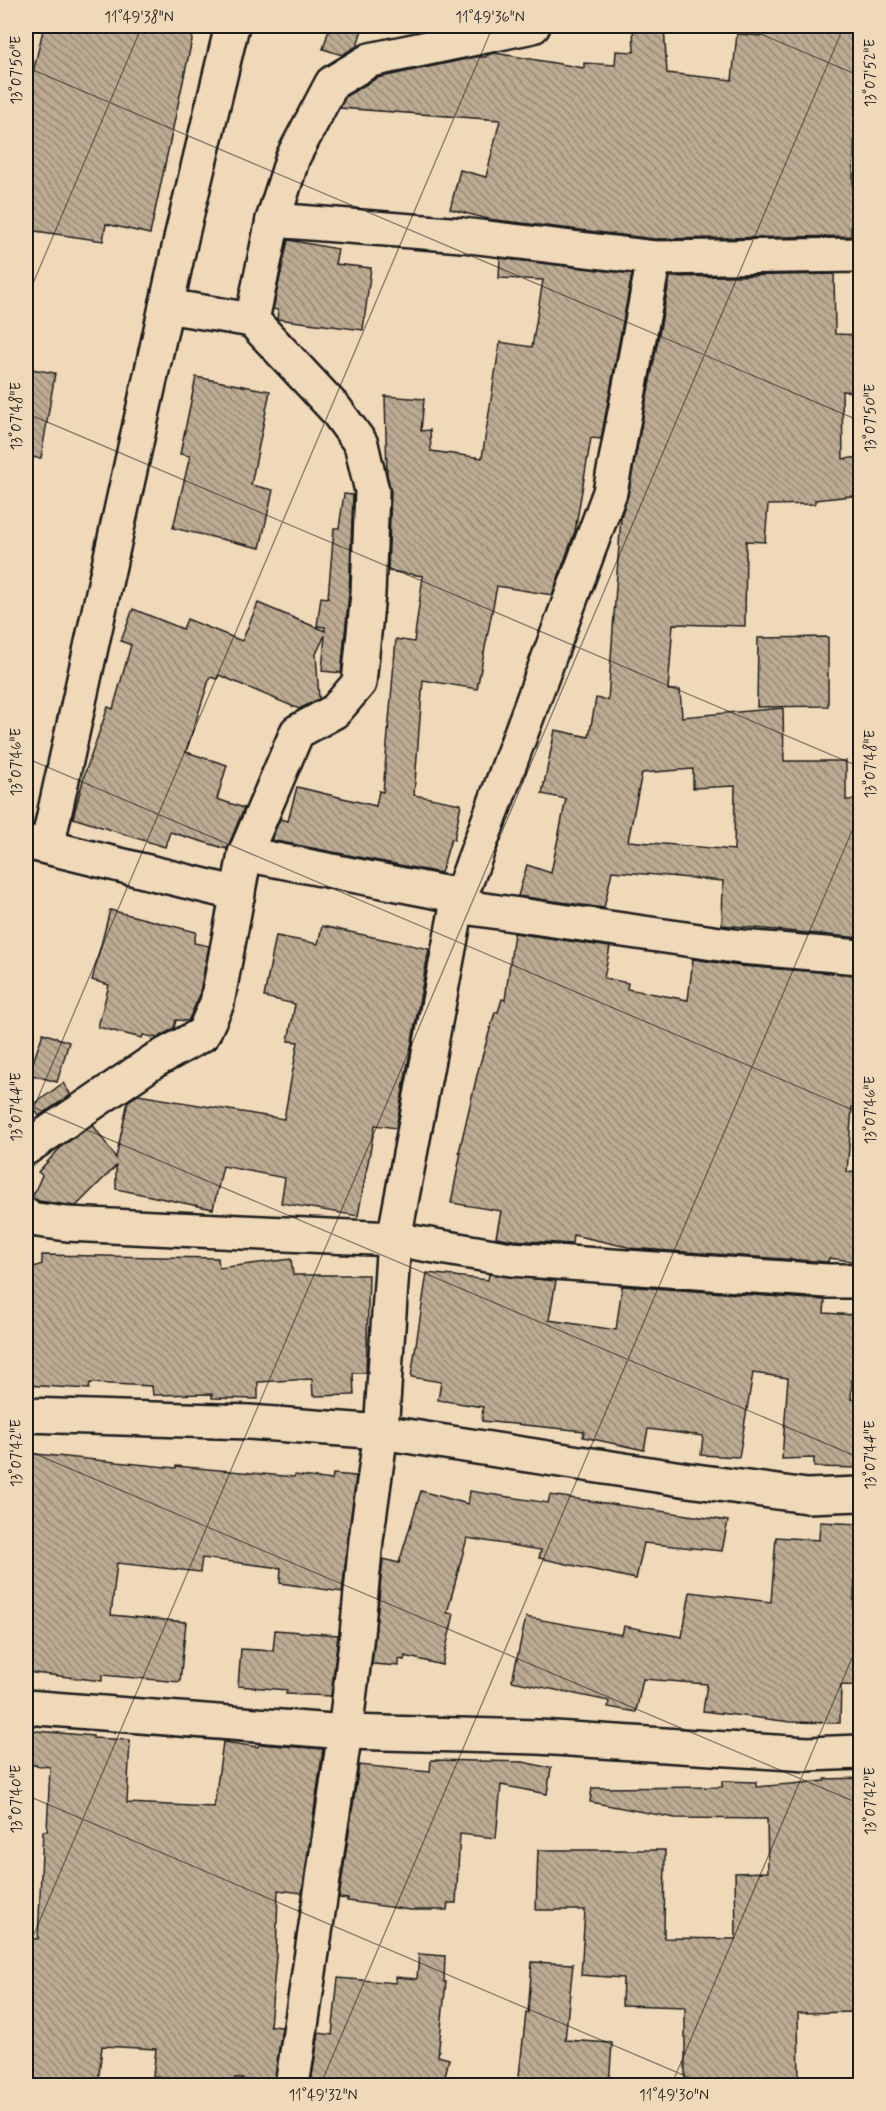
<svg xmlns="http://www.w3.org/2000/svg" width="886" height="2111" font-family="Mynerve,sans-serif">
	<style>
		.building { fill: url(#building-back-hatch); stroke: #1c1c1c; stroke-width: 1.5; fill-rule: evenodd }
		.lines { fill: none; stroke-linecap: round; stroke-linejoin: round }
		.minor-casing { stroke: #1c1c1c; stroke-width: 38 }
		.minor { stroke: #f0d9b9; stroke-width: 33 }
		.ticks { fill: none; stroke: #1c1c1c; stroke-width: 1.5; stroke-opacity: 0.45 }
		.neatline { fill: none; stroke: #1c1c1c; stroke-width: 2 }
		.ticks-label { font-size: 15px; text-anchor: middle; fill: #1c1c1c }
	</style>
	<defs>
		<pattern id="building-back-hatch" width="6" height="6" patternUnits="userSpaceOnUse" patternTransform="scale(1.5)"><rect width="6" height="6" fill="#bcaa92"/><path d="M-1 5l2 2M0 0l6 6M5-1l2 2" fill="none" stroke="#988a76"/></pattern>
	</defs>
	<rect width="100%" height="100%" fill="#f0d9b9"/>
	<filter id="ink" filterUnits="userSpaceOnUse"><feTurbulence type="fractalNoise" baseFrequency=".0167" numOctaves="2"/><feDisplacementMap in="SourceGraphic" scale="12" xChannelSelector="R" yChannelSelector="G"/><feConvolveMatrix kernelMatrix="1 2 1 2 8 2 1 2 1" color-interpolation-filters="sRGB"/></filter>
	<g filter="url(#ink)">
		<g class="building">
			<polygon points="44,26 195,26 150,234 106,224 103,241 29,230 32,214 26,214 26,80 31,81"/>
			<polygon points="330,26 363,26 357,46 342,55 323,49"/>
			<polygon points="633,26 664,26 667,73 732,80 737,34 762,36 763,26 861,26 861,98 856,98 851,236 655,239 488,219 450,209 460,170 486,177 500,120 340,108 346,96 377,78 476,57 486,57 487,55 495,53 584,68 584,63 615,65 616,51 634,52"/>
			<polygon points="288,240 338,249 335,264 371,268 363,330 277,319 278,310 273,309"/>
			<polygon points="500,258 632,274 601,439 591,438 575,531 552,595 497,586 477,689 423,680 414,795 461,804 454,840 451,839 441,873 271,840 280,819 288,821 297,787 376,806 379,791 383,792 396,639 414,642 423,576 388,571 391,492 387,475 385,396 424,399 421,431 430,430 431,451 482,458 500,342 532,347 543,280 499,278"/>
			<path d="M834,274l1,60 26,1 -4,57 -15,-1 1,68 18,-2v38l-46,5v4l-47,1 -3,37 -19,-1 -1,85 -72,-2 -5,66h12l2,27 101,-9 1,53h62v39h9l3,39h3v99l-139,-13 1,-44 -111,-10 -8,37 -86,-12 9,-31 24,8 15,-74 -24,-5 13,-64 34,7 7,-39 12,2 13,-183 7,-22 42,-218zM693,769v19l42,-2 -1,64 -106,-9 14,-68z"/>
			<polygon points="26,368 55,373 41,458 26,457"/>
			<polygon points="196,377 270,391 251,485 273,490 260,548 173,528 190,456 180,454"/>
			<polygon points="344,494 353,495 349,593 341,673 322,671 325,635 316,654 319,699 299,709 219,675 217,679 210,677 186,752 227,765 217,799 244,808 227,849 170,832 165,847 73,818 85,773 108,707 113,709 131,645 121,641 133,609 183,629 187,619 242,641 258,603 325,631 325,627 317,626 321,597 328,598 334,528 339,528"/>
			<polygon points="828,637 828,706 757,707 758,638"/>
			<polygon points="110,910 196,932 194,943 209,946 199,997 188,1021 176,1020 174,1028 158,1038 143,1035 142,1038 98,1027 109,985 92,980"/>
			<polygon points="322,926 429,949 396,1128 375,1125 358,1216 281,1203 285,1178 223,1166 213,1209 116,1189 116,1166 76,1206 39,1201 32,1198 42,1175 38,1172 62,1146 93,1125 116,1158 128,1101 138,1095 284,1119 298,1042 288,1041 295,1004 264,997 276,936 318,944"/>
			<polygon points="514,933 610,947 604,978 628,983 627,989 688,1000 693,959 739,966 861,975 861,1108 852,1107 847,1172 861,1173 861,1244 858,1262 829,1258 828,1262 628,1248 628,1247 573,1235 572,1244 513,1240 496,1237 501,1211 451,1203 461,1152 459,1152 478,1071 495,1012 498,1012 502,999 505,1000"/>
			<polygon points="43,1033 69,1042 57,1082 29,1074"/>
			<polygon points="63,1083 71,1095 39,1116 32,1106"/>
			<polygon points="42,1255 218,1258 219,1268 291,1259 293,1275 369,1275 366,1373 353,1373 354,1395 313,1396 312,1379 258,1382 258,1399 212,1398 212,1394 153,1395 152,1386 90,1383 89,1389 26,1385 26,1270 42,1264"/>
			<polygon points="427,1273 488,1280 489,1274 556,1281 549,1320 616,1330 622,1286 825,1300 824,1313 855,1315 851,1399 861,1400 861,1468 814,1467 814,1458 782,1459 788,1378 753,1373 739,1457 701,1455 703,1436 648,1429 644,1450 583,1437 584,1431 482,1421 483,1407 438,1400 441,1382 411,1377"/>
			<polygon points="26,1453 176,1468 176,1466 294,1477 295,1475 332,1480 333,1474 356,1476 342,1592 280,1583 281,1568 202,1558 200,1572 117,1563 111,1615 186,1622 180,1682 102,1675 102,1681 26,1672"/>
			<polygon points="421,1491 468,1504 470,1491 548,1503 550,1495 728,1521 722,1551 644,1543 636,1579 539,1558 541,1550 467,1538 447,1613 454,1614 442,1665 405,1656 404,1660 399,1659 399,1666 372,1664 383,1559 399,1563"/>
			<polygon points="820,1522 858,1524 851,1648 861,1647 861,1686 841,1685 840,1723 791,1722 703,1711 707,1684 643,1679 636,1712 608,1707 609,1701 512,1681 526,1617 622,1635 624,1626 682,1637 690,1592 771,1602 776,1537 819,1540"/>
			<polygon points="275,1630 338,1635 331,1696 286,1694 287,1690 238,1686 241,1649 273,1651"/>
			<polygon points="26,1730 93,1736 93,1738 130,1740 127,1803 214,1807 223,1742 258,1747 259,1744 323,1749 302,1893 278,1890 276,1957 270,2026 282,2027 274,2085 235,2078 234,2085 192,2085 193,2080 153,2076 156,2049 102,2046 98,2085 26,2085 26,1938 38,1939 43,1831 47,1831 50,1767 26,1764"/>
			<polygon points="431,1760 523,1762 551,1768 547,1794 501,1785 496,1838 460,1834 456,1903 448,1903 447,1910 410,1910 347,1901 348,1899 339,1898 359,1765 430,1772"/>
			<polygon points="861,1778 861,2012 798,2013 799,2085 685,2085 685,2007 622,2005 623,1978 581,1975 585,1910 536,1910 538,1850 665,1850 664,1938 736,1939 735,1873 768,1872 767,1819 675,1818 590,1802 592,1788 722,1787 722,1781 756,1782 756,1787 825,1781 825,1779"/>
			<polygon points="419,1954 445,1956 444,1982 446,1982 438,2056 449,2059 443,2085 331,2085 311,2082 319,2033 332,2035 338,1978 396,1983 396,1977 417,1979"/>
			<polygon points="532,1962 573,1964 565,2040 612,2043 609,2085 518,2085 526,2013 528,2013"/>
		</g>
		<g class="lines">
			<g class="minor-casing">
				<g id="minor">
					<polyline points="273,220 462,235 654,258 860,255"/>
					<polyline points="166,306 252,320"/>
					<polyline points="26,842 238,894"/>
					<polyline points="47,847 182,234 232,26"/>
					<polyline points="245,854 449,894 457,906 741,947 860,957"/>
					<polyline points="26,1148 154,1061 203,1034 217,1003 245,854 297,732 335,711 359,683 368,594 372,491 361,444 336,410 252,320 273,220 293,157 332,83 370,60 533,26"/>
					<polyline points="26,1215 30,1219 67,1224 394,1239 511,1259 827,1281 860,1281"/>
					<polyline points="26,1415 249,1422 381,1432 688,1480 807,1496 860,1494"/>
					<polyline points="26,1707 345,1732 538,1737 808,1754 860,1752"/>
					<polyline points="292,2086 345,1732 357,1634 366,1540 381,1432 394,1239 457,906 610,492 654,258"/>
				</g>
			</g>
			<use href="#minor" class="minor"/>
		</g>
	</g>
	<path class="ticks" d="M742,26l118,50M26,67l834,354M26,300l116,-274M26,413l834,354M26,758l834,355M26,1104l834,354M26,1126l467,-1100M26,1450l834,354M26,1795l683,291M26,1953l818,-1927M320,2086l540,-1274M671,2086l189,-447"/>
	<rect width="886" height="2111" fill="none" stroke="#f0d9b9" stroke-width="66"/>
	<rect x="33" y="33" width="820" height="2045" class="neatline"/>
	<g class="ticks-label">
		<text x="139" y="22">11°49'38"N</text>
		<text x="490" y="22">11°49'36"N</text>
		<text transform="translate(16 70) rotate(-90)" y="5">13°07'50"E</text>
		<text transform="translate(870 73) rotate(-90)" y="5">13°07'52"E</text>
		<text transform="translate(16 416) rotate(-90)" y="5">13°07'48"E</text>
		<text transform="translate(870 418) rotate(-90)" y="5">13°07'50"E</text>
		<text transform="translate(16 762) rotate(-90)" y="5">13°07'46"E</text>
		<text transform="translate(870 764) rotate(-90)" y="5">13°07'48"E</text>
		<text transform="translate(16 1107) rotate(-90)" y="5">13°07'44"E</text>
		<text transform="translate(870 1110) rotate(-90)" y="5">13°07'46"E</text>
		<text transform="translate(16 1453) rotate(-90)" y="5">13°07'42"E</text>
		<text transform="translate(870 1455) rotate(-90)" y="5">13°07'44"E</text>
		<text transform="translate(16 1799) rotate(-90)" y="5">13°07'40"E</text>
		<text transform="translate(870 1801) rotate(-90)" y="5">13°07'42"E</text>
		<text x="323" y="2100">11°49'32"N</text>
		<text x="674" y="2100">11°49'30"N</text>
	</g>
</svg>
